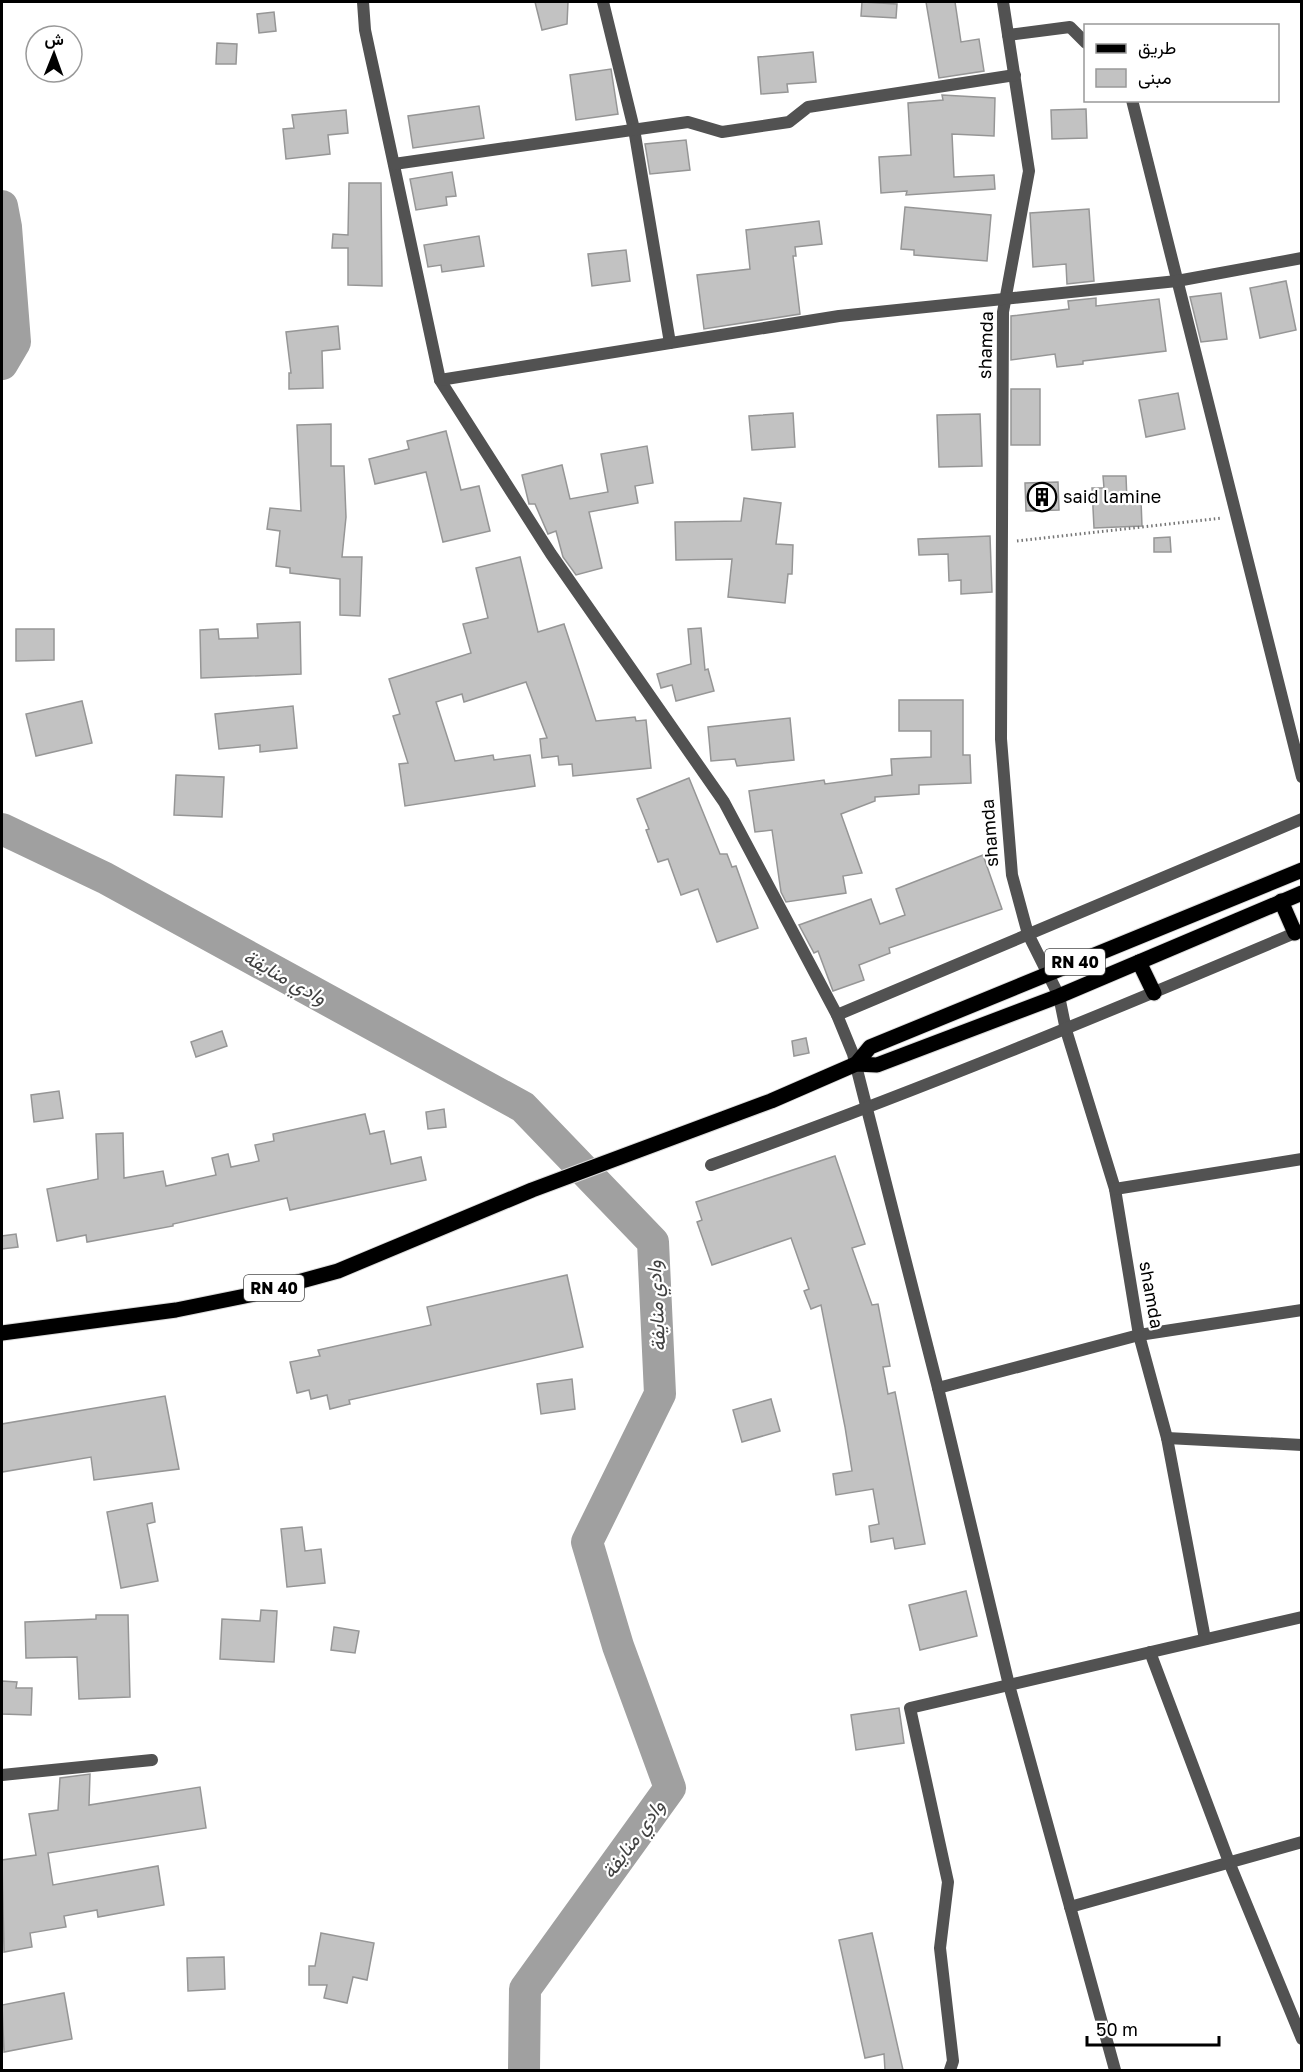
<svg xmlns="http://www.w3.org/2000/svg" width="1303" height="2072" font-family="'Golos Text',Vazirmatn,sans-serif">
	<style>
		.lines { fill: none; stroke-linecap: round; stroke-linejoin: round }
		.river { stroke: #a0a0a0; stroke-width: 32 }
		.building { fill: #c2c2c2; stroke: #969696; stroke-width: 1.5 }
		.primary-casing { stroke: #dbdbdb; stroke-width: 17 }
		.path { stroke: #747474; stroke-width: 3; stroke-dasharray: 1.5 3; stroke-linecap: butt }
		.minor { stroke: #525252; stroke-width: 12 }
		.primary { stroke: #000; stroke-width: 15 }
		.labels { text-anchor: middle; stroke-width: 4.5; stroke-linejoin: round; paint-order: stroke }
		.shield { fill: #fff; stroke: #4c4c4c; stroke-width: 1.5 }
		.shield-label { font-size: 16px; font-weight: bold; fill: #000 }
		.street-label { font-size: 18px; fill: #000; stroke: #fff }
		.poi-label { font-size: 18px; fill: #000; stroke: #fff; text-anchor: start }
		.water-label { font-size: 20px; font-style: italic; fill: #414141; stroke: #fff }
	</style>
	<rect width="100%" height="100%" fill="#fff"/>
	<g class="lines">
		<g class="river">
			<polyline points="2,206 6,227 15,342 2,364"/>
			<polyline points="2,829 105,878 523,1107 653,1242 660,1394 587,1542 618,1646 670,1788 525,1989 524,2070"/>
		</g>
	</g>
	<g class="building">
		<polygon points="535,2 568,2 567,24 542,30"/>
		<polygon points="862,2 897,4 896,18 861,16"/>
		<polygon points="926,2 955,2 961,42 979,39 984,71 939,78"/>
		<polygon points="274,12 276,31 259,33 257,14"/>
		<polygon points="217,43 237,44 236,64 216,64"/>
		<polygon points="813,52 816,82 787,84 788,92 761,94 758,57"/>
		<polygon points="611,69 618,114 576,120 570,75"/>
		<polygon points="942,95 995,98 994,136 952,134 954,177 994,175 995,189 906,195 907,191 881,193 879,157 911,155 908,103 943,100"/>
		<polygon points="479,106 484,138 413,148 408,116"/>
		<polygon points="1086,109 1087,138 1052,139 1051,110"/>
		<polygon points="346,110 348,133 328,135 330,154 286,159 283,129 294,128 292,115"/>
		<polygon points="686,140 690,170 650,174 645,144"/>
		<polygon points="452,172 456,196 446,197 447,205 416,210 410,179"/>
		<polygon points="349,183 381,183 382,286 348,285 348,248 332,248 333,234 348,235"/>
		<polygon points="905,207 991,215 987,261 914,255 914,250 901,249"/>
		<polygon points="1089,209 1094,281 1067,284 1066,264 1033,267 1030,213"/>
		<polygon points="819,221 822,244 795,247 796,256 793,256 800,314 704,329 697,275 750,269 746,230"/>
		<polygon points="479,236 484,266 442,272 441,265 428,267 424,245"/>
		<polygon points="626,250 630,281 592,286 588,254"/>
		<polygon points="1286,281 1296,330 1260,338 1250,288"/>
		<polygon points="1221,293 1227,339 1201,342 1190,297"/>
		<polygon points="1096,298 1096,306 1159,299 1166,351 1083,361 1083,364 1057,367 1055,354 1011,360 1011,316 1069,309 1068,301"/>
		<polygon points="338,326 340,349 322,351 323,388 289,389 289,373 291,373 286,332"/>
		<rect x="1011" y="389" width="29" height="56"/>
		<polygon points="1178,393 1185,429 1146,437 1139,400"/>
		<polygon points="793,413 795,447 752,450 749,416"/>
		<polygon points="980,414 982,466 939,467 937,415"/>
		<polygon points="331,424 331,466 344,466 346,517 342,557 362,557 360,616 340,615 340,579 290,573 290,568 276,566 280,531 267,529 270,508 301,511 297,425"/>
		<polygon points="446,431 461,490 479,486 490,531 443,542 426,472 375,484 369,459 409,449 407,441"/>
		<polygon points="647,446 653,483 635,486 638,503 589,512 602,568 576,575 563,557 556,531 548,534 535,504 529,504 522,475 562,465 570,499 608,492 601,454"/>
		<polygon points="1103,476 1126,476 1127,501 1141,500 1142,526 1094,528 1092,488 1104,488"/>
		<polygon points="1058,482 1059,510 1026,511 1025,483"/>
		<polygon points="744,498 781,503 776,544 793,545 792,574 788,574 785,603 728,597 732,559 676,560 675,522 741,521"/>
		<polygon points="990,536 992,592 961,594 961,580 949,581 948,554 919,555 918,539"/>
		<polygon points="1170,537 1171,552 1154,552 1154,538"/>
		<polygon points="520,557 538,632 564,624 596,721 635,717 636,721 646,720 651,768 573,776 572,764 559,765 558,756 542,758 540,739 547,738 526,682 464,702 462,694 436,702 455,761 493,755 494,760 530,755 535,786 405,806 399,764 408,763 393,716 400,714 389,679 471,653 463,624 488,618 476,568"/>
		<polygon points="300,622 301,674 201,678 200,630 218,629 219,639 258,638 257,624"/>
		<polygon points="701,628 705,670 708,669 714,691 676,701 672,685 661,688 657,674 691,664 688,629"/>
		<polygon points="16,629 54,629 54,660 16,661"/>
		<polygon points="899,700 963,700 963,755 970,755 971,783 919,785 919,794 875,797 875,801 841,814 862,873 843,876 846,893 786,902 781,892 772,830 755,832 749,791 824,780 825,784 892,775 891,759 931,757 931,731 899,731"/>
		<polygon points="82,701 92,743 36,756 26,714"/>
		<polygon points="293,706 297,748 260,752 260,745 219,749 215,714"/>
		<polygon points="790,718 794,760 737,766 735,759 711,761 708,727"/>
		<polygon points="176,775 224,777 222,817 174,815"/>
		<polygon points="689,778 720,854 727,854 732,867 736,866 758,928 717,942 698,889 681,895 668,859 658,862 646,830 649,829 637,799"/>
		<polygon points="983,855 1002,909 889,948 890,953 859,965 864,980 833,991 818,951 814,953 799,925 871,899 880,924 905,915 896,889"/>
		<polygon points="222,1031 227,1046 196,1057 191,1042"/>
		<polygon points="806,1038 809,1053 794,1056 792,1041"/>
		<polygon points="59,1091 63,1118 34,1122 31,1095"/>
		<polygon points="444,1109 446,1127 428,1129 426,1112"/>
		<polygon points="365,1114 370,1134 384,1131 391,1164 421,1157 426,1180 290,1210 287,1198 173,1224 173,1226 87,1242 86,1235 57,1241 47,1189 98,1179 96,1134 123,1133 124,1178 163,1171 166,1186 216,1175 212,1158 228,1154 231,1167 259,1161 255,1145 274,1141 273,1134"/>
		<polygon points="835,1156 865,1244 852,1248 872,1305 878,1304 890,1366 883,1367 888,1394 895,1392 925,1544 895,1549 893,1538 871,1542 869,1526 879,1524 873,1489 836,1495 833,1474 852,1471 845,1427 821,1305 811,1309 804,1291 809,1289 791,1238 712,1265 697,1222 702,1220 696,1202"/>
		<polygon points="16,1234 18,1247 2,1249 2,1236"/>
		<polygon points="567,1275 583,1347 349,1400 350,1404 330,1409 327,1395 311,1399 309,1390 297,1393 290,1362 320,1356 318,1350 431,1325 427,1307"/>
		<polygon points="572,1379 575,1409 541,1414 537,1384"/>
		<polygon points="165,1396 179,1469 94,1480 91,1457 2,1472 2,1424"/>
		<polygon points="771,1399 780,1431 742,1442 733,1410"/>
		<polygon points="152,1503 155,1522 147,1524 158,1581 121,1588 107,1512"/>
		<polygon points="302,1527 305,1551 321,1549 325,1583 287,1587 281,1529"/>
		<polygon points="966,1591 977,1636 920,1650 909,1605"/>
		<polygon points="261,1610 277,1611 274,1662 220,1659 222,1619 260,1621"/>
		<polygon points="96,1615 128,1615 130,1697 79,1699 77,1657 26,1658 25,1622 96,1619"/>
		<polygon points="334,1627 359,1631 355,1653 331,1650"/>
		<polygon points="2,1681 17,1682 16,1688 32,1688 31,1715 2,1714"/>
		<polygon points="899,1708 904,1743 856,1750 851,1715"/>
		<polygon points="90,1774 89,1805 200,1787 206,1828 48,1853 53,1885 158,1866 164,1905 98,1917 97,1910 64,1916 66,1927 30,1933 32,1947 4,1952 2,1860 36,1855 29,1814 58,1810 60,1778"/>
		<polygon points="321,1933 374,1943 367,1980 353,1977 347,2003 324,1998 327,1985 309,1985 309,1966 315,1966"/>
		<polygon points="872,1933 903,2070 885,2070 884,2054 865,2058 839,1940"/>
		<polygon points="224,1957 225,1989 188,1991 187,1958"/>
		<polygon points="64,1993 72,2039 4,2052 2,2005"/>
	</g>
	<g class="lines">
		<g class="primary-casing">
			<g id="primary">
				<polyline points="1281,901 1295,933"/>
				<polyline points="1139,962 1154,993"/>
				<polyline points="856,1064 870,1047 1302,870"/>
				<polyline points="2,1333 176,1310 250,1295 338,1271 532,1190 771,1101 856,1064 877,1065 1059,996 1302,893"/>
			</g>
		</g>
		<polyline class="path" points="1017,541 1222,518"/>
		<g class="minor">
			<polyline points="363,2 365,30 440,380 551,554 724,802 837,1015 853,1054 938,1388 1009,1685 1115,2070"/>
			<polyline points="603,2 634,129 670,343"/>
			<polyline points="1003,2 1029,171 1003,312 1001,739 1012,875 1028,934 1059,996 1066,1030 1115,1189 1139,1335 1167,1438 1205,1639"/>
			<polyline points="1008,35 1070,27 1086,43"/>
			<polyline points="1132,100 1302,777"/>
			<polyline points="394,164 688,122 722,132 789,122 808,107 1015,75"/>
			<polyline points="440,380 839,316 1177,281 1302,258"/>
			<polyline points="837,1015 1302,819"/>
			<path d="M711,1165c200,-71 395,-152 591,-235"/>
			<polyline points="1115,1189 1302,1159"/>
			<polyline points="938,1388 1139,1335 1302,1310"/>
			<polyline points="1167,1438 1302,1445"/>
			<polyline points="1150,1652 1229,1862 1302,2039"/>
			<polyline points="2,1775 152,1760"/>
			<polyline points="1070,1907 1302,1842"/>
			<polyline points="950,2070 953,2061 940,1948 948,1882 910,1708 1302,1617"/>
		</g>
		<use href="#primary" class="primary"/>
	</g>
	<defs>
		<g id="building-ring" transform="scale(1.5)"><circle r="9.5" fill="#fff" stroke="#000" stroke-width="1.5"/><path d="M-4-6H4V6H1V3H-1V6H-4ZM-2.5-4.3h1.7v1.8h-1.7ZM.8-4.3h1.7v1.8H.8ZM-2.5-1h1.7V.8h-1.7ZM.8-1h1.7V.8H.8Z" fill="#000"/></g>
	</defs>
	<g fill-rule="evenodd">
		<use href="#building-ring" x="1042" y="497"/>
	</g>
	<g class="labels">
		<g class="shield">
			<rect x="1045" y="949" width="60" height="26" rx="4.5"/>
			<rect x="244" y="1275" width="60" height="26" rx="4.5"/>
		</g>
		<g class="shield-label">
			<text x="1075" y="968">RN 40</text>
			<text x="274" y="1294">RN 40</text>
		</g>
		<g class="street-label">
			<text transform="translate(986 345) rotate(-88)" y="6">shamda</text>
			<text transform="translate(990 833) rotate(-94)" y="6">shamda</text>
			<text transform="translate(1151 1295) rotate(80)" y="6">shamda</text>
		</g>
		<g class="poi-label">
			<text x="1063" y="503">said lamine</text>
		</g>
		<g class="water-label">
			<text transform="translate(285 977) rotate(29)" y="7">وادي منايفة</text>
			<text transform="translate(656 1306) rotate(-93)" y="7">وادي منايفة</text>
			<text transform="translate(633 1839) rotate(-54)" y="7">وادي منايفة</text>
		</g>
	</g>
	<rect width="1303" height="2072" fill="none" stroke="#000000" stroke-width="6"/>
	<rect x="1084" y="24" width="195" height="78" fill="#ffffff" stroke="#999999" stroke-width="1.5"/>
	<rect x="1096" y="44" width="30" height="9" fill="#000000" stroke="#999999" stroke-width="1.5"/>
	<text x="1138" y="54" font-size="18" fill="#000000">طريق</text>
	<rect x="1096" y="69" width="30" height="18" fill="#c2c2c2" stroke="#999999" stroke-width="1.5"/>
	<text x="1138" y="84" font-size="18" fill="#000000">مبنى</text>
	<g transform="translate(54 54) rotate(1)"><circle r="28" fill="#ffffff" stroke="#999999" stroke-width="1.5"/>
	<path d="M0-4.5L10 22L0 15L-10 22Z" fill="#000000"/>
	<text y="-9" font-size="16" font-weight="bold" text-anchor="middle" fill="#000000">ش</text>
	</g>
	<path d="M1087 2036v9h132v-9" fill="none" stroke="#000000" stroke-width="3"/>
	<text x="1096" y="2036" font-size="18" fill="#000000" stroke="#ffffff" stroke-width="4.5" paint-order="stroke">50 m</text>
</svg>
